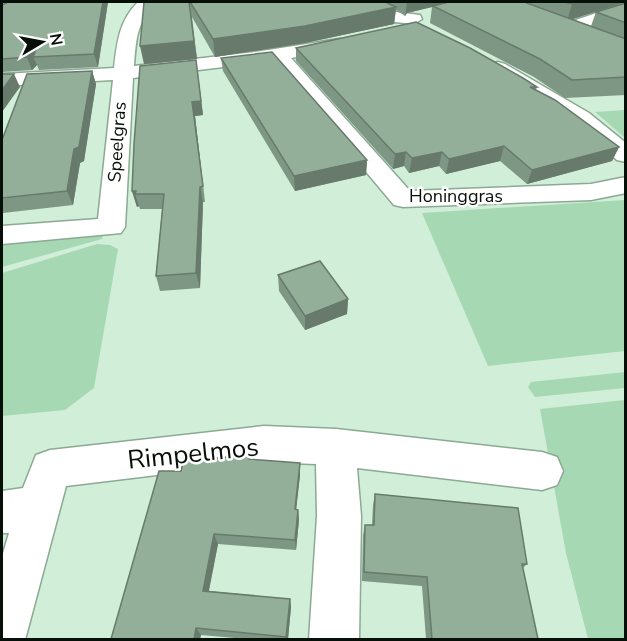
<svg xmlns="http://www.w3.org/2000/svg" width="627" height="641" font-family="'Nunito Sans',sans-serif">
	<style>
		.green { fill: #a6d9b3 }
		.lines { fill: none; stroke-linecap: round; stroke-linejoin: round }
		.street-casing { stroke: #8ca993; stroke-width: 3 }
		.street { fill: #fff; fill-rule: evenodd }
		.wall { fill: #7e9684 }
		.shaded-wall { fill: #677a6c }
		.building { fill: #93af9a; stroke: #677a6c; stroke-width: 1.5 }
		.labels { text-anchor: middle; stroke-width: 5; stroke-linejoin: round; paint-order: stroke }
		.far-street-label { font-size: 18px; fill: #060f08; stroke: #fff }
		.near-street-label { font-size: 26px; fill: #060f08; stroke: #fff }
	</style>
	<rect width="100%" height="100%" fill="#d1eed8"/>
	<g class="green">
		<polygon points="625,110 625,138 595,112"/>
		<polygon points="625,200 625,351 488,366 422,213"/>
		<polygon points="104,232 102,239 2,267 2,239"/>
		<polygon points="97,244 110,245 118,249 94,388 65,410 2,416 2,273"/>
		<polygon points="625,372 625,388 535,397 528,387 531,382"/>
		<polygon points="625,400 625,639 588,639 566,553 540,409"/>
	</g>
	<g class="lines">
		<g class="street-casing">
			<g id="street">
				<path d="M138,2h16c-17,24 -18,35 -20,64l121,-14 84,-13 6,1 3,4 -3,4 -54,10 119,133 181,-7 35,-7v16l-35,7 -188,7 -9,-2 -121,-144 -140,17 -8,149 -4,6 -119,11v-18l96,-7 15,-139 -111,6v-12l112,-6c3,-26 5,-47 24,-66z"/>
				<polygon points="626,3 626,14 583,29 626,45 626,57 561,33 558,29 561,25"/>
				<polygon points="395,12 420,15 422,19 414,24 395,22 351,30 345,29 342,25 345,21 351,20"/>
				<polygon points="498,62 505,64 589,113 626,143 626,162 617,160 573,123 491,72 488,68 491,64"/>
				<polygon points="264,426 336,429 542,452 557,457 563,471 557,485 542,490 357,468 361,516 359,640 309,640 317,516 316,464 264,462 66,486 25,640 2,640 2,557 9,533 2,533 2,491 23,488 36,455 50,450"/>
			</g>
		</g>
		<use href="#street" class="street"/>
	</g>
	<g class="wall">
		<polygon points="8,2 108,2 98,67 39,70 37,65 32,70 2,72 2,5"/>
		<polygon points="144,2 626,2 572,19 591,26 596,12 626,3 626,95 565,98 534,77 430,23 432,7 407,13 405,16 396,10 394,24 305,43 215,57 192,17 197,59 144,64"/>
		<polygon points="296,48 537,87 536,90 619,147 612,161 527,184 500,161 446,174 439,166 409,173 404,166 393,169 296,61"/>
		<polygon points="221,58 367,160 366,175 295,191 223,71"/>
		<polygon points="92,71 96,84 84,161 80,163 73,205 3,213 2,210 2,140"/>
		<polygon points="198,74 203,115 195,116 205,202 203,202 200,288 160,291 156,276 162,209 140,209 139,206 137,207 132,191"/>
		<polygon points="278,275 348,299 347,314 305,330 279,291"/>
		<polygon points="251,459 300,475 296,509 298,510 299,520 296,550 218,544 209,591 290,599 291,607 288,639 246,639 201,635 200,639 111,639 181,471"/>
		<polygon points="375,494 527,564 523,568 538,639 426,639 422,586 362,581 363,535 365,525 372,525 373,505"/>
	</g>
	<g class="shaded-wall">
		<polygon points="103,2 108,2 98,67 94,54"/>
		<polygon points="189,2 197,59 144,64 140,46"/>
		<polygon points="407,2 453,2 407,13 405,16"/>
		<polygon points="581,2 626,2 567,21 572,4"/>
		<polygon points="396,7 394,24 305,43 215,57 213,39"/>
		<polygon points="39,42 33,57 37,65 32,70 27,57"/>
		<polygon points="196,60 203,115 195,116 205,202 203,186 192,102"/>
		<polygon points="92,71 96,84 84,161 80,163 73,205 67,191 74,149"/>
		<polygon points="14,74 20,87 2,112 2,90"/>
		<polygon points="504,146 500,161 446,174 449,159"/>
		<polygon points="619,147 612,161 527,184 532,170"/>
		<polygon points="406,152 404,166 393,169 395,154"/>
		<polygon points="442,152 439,166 409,173 412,158"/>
		<polygon points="367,160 366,175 295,191 294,176"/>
		<polygon points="200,187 203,202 200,288 196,273"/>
		<polygon points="132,191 136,191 135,194 139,206 137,207"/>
		<polygon points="348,299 347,314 305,330 305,316"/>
		<polygon points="300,463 300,475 295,520 295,509"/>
		<polygon points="298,510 299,520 296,550 295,540"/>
		<polygon points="214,534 218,544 207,599 203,591"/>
		<polygon points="290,599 291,607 288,639 286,639"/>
		<polygon points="196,628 201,635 200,639 194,639"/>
	</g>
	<g class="building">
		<polygon points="8,2 103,2 94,54 33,57 39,42 27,57 2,59 2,5"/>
		<polygon points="144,2 189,2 194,41 140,46"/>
		<polygon points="190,2 385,2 396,7 305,26 213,39"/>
		<polygon points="449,2 524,2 626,39 626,77 572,80 540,59 433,6"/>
		<polygon points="565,2 581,2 572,4"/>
		<polygon points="626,3 626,23 596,12"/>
		<polygon points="416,22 470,48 523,78 537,87 530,87 555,100 619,147 532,170 504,146 449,159 442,152 412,158 406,152 395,154 296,48"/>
		<polygon points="272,52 367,160 294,176 221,58"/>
		<polygon points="196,60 201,101 192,102 203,186 200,187 196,273 156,276 164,194 135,194 136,191 132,191 134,144 140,66"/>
		<polygon points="92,71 79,147 74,149 67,191 2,198 2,140 27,74"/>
		<polygon points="2,74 14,74 2,90"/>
		<polygon points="320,261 348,299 305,316 278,275"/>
		<polygon points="250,454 249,459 300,463 295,509 298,510 295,540 214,534 203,591 290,599 286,637 196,628 194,639 111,639 159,471 181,471 183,462"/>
		<polygon points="375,494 518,508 527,564 522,564 538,639 432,639 427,577 364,572 365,525 374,525"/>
	</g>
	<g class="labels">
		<g class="far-street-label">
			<text transform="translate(117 142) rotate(-86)" y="6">Speelgras</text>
			<text x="456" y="202">Honinggras</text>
		</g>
		<g class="near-street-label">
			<text transform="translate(193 453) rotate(-6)" y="9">Rimpelmos</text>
		</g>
	</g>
	<rect width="627" height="641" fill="none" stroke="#060f08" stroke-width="6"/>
	<g transform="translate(42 42) rotate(80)" stroke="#ffffff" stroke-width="4.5" paint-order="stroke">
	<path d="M0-4.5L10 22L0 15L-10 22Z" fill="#060f08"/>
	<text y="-9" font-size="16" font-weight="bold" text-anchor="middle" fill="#060f08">N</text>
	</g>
</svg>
